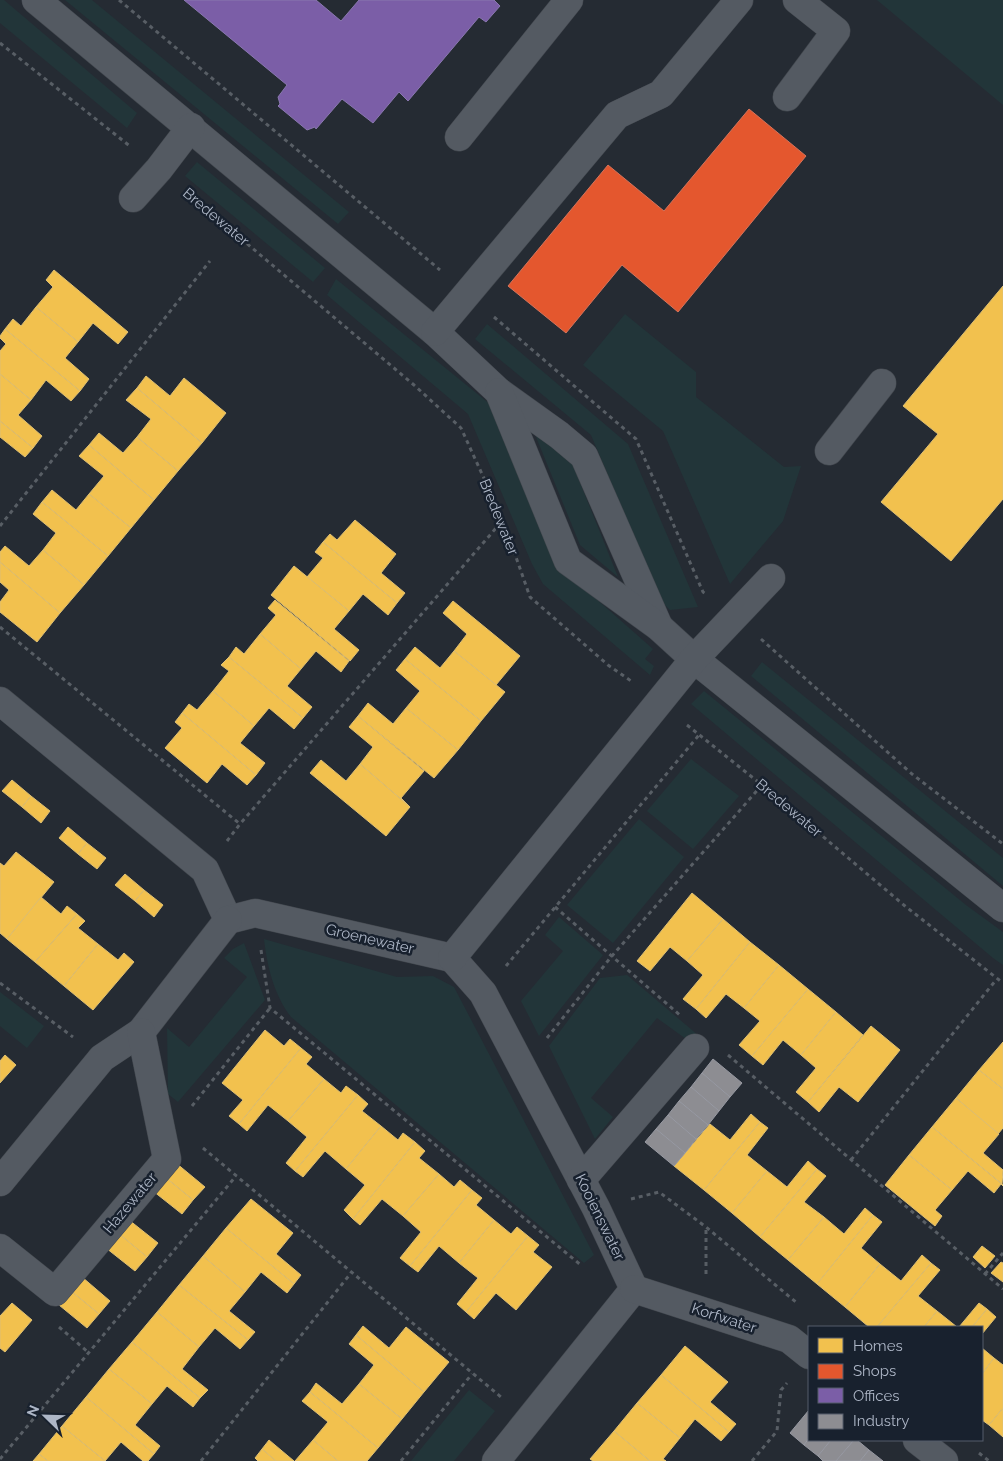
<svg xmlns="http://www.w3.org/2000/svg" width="1003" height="1461" font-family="Raleway,sans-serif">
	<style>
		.green { fill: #223539 }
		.homes { fill: #f2c14e; stroke: #ddbe72 }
		.shops { fill: #e4572e; stroke: #d4745c }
		.offices { fill: #7b5ea7; stroke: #8a78b0 }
		.industry { fill: #8d8d92; stroke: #9799a2 }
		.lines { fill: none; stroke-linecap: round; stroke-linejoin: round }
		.minor-casing { stroke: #42474e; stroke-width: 29 }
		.path { stroke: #585e65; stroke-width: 3; stroke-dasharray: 4 4; stroke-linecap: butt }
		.minor { stroke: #545a62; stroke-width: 28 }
		.labels { text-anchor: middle; stroke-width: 5; stroke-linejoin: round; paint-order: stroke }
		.street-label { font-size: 15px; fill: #adb6c6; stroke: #18212e }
	</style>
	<rect width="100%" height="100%" fill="#252b33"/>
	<g class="green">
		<polygon points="0,0 4,0 137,113 127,128 0,23"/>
		<polygon points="65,0 92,0 349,212 338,224"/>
		<polygon points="877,0 1003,0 1003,105"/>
		<polygon points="197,162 325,268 313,282 185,176"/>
		<polygon points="336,279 491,405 559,566 653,649 645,659 654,666 650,675 543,584 532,564 468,414 327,295"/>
		<polygon points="625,314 696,372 696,397 784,467 801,466 783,521 730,584 663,431 583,365"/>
		<polygon points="487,324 628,444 698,607 670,610 661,601 591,435 475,339"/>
		<polygon points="534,432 571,460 618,577 580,545"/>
		<polygon points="762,662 1003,858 1003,886 751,676"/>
		<polygon points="704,691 966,905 1003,932 1003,965 993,958 691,704"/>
		<polygon points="691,759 739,796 693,849 647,811"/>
		<polygon points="639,819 684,857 613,943 567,905"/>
		<polygon points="559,917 603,955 539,1036 521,1001 563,951 545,935"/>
		<path d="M264,939l133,38 36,-1 21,11 140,268 -10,8 -293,-246c-17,-22 -24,-51 -27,-78z"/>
		<polygon points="244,943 265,1000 178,1102 168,1094 167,1028 189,1047 247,977 224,958 233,949"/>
		<polygon points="627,975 699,1036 693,1044 657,1018 591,1098 613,1117 595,1139 549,1046 600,978"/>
		<polygon points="0,992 44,1026 27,1048 0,1026"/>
		<polygon points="469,1390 495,1411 454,1461 411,1461"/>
	</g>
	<g class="homes">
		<polygon points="54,270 128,332 118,344 93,323 78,342 36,307 53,287 46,280"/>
		<polygon points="1003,286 1003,499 951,561 881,502 938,434 903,406"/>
		<polygon points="36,307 78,342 65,358 89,379 80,391 5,329 13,319 21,326"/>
		<polygon points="5,329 80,391 71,401 46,380 31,400 0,374 0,351 6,344 0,338 0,336"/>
		<polygon points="0,374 31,400 18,415 42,436 33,448 0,421"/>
		<polygon points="146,376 170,396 184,378 226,413 202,443 137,388"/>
		<polygon points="137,388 202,443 178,471 137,437 151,419 126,400"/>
		<polygon points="0,421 33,448 25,457 0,437"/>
		<polygon points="99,433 123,453 137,437 178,471 154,500 89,445"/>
		<polygon points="89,445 154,500 131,528 89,494 104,476 79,456"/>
		<polygon points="52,490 76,510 89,494 131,528 108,556 42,502"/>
		<polygon points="42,502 108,556 84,585 43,550 56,533 33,514"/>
		<polygon points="355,520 396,554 381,573 405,593 397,603 323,542 330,534 337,540"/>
		<polygon points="323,542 397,603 388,615 363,594 349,611 307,577 323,558 315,552"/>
		<polygon points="5,546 29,566 43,550 84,585 60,613 0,562 0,552"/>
		<polygon points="0,562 60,613 37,642 0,612 0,602 9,590 0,582"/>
		<polygon points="294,566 349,611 334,629 359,650 350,661 271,595"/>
		<polygon points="275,600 349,661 341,672 316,651 301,669 260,634 276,615 268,608"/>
		<polygon points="453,601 520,656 496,685 454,651 467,634 443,613"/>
		<polygon points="260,634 301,669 287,686 312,707 303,718 229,657 236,647 244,654"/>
		<polygon points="415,647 440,668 454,651 505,692 481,721 405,659"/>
		<polygon points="229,657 303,718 294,729 269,708 254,726 213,691 229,671 221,665"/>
		<polygon points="405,659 481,721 458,750 406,708 420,691 396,670"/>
		<polygon points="213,691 254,726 240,743 265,763 256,775 182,713 189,704 197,710"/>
		<polygon points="368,703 393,724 406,708 458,750 434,778 358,716"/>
		<polygon points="182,713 256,775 247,785 222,764 207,783 165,748 182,728 175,722"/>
		<polygon points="358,716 424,771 401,798 410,807 360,764 373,747 349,727"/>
		<polygon points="321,760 346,781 360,764 410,807 386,836 310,773"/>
		<polygon points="12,780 31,796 22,807 2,791"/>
		<polygon points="31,796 50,811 41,823 22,807"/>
		<polygon points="68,827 87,843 78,854 59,838"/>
		<polygon points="87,843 106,858 97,869 78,854"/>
		<polygon points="16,852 54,882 7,939 0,933 0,863 4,866"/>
		<polygon points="125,874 144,890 135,901 115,885"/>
		<polygon points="144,890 163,905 154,917 135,901"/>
		<polygon points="692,893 723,919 687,961 670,947 650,971 637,961"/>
		<polygon points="41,897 61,914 67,906 77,914 35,962 7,939"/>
		<polygon points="77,914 85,921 78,928 98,944 64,986 35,962"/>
		<polygon points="723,919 750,942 696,1009 683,999 703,975 687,961"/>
		<polygon points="750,942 779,965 744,1008 726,994 706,1018 696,1009"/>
		<polygon points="98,944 118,960 124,953 134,962 93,1010 64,986"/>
		<polygon points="779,965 808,989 752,1056 739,1045 760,1021 744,1008"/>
		<polygon points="808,989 836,1012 801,1055 783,1040 763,1065 752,1056"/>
		<polygon points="836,1012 863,1035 808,1102 796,1092 816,1068 801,1055"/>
		<polygon points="871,1026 900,1050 858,1102 839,1087 819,1112 808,1102"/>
		<polygon points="265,1030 284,1046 290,1039 301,1048 239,1124 229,1116 243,1100 222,1083"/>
		<polygon points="1003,1042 1003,1089 979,1070"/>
		<polygon points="301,1048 312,1057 306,1064 324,1079 288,1121 268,1105 247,1131 239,1124"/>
		<polygon points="5,1055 16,1065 0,1083 0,1061"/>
		<polygon points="979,1070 1003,1089 1003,1128 998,1134 956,1098"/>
		<polygon points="324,1079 341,1093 346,1086 358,1095 295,1171 286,1163 307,1137 288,1121"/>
		<polygon points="358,1095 368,1104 362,1111 381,1126 346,1169 325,1151 303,1177 295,1171"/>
		<polygon points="956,1098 999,1134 983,1153 1003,1170 1002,1184 932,1127"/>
		<polygon points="751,1114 760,1122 704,1190 674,1166 710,1124 730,1140"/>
		<polygon points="760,1122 768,1128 747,1155 767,1171 732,1213 704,1190"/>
		<polygon points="381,1126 398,1140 403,1133 415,1142 353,1219 344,1210 365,1185 346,1169"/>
		<polygon points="932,1127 1003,1185 1003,1186 1001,1184 994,1193 968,1171 952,1190 909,1155"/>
		<polygon points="415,1142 425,1151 419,1158 439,1174 403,1216 382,1199 360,1225 353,1219"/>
		<polygon points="909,1155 952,1190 935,1210 942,1216 935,1226 885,1185"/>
		<polygon points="808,1161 817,1169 760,1237 732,1213 767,1171 787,1187"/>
		<polygon points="176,1163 205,1187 193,1200 165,1177"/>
		<polygon points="817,1169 826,1176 804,1202 824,1217 788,1260 760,1237"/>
		<polygon points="439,1174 454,1187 460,1180 472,1190 410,1266 400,1258 421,1232 403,1216"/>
		<polygon points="165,1177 193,1200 182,1214 153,1191"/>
		<polygon points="472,1190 482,1198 476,1205 494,1220 459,1263 439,1246 418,1272 410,1266"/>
		<polygon points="251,1199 293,1233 276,1254 301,1275 294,1284 226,1228"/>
		<polygon points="865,1208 873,1215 817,1284 788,1260 824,1217 844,1234"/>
		<polygon points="873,1215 882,1222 861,1248 880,1264 845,1307 817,1284"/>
		<polygon points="129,1220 158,1243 147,1257 118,1233"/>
		<polygon points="494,1220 511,1234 517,1227 528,1236 466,1312 457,1304 478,1278 459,1263"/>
		<polygon points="226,1228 294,1284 287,1293 261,1272 245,1292 203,1256"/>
		<polygon points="118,1233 147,1257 135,1271 106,1248"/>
		<polygon points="528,1236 539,1245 533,1252 552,1267 516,1310 496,1293 474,1319 466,1312"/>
		<polygon points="982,1246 995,1256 985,1268 973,1257"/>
		<polygon points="922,1255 931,1263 877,1327 869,1327 845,1307 880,1264 901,1281"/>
		<polygon points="203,1256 245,1292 229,1311 255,1332 248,1340 179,1285"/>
		<polygon points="1001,1262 1003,1263 1003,1282 991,1273"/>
		<polygon points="931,1263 940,1270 918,1296 937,1311 924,1327 877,1327"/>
		<polygon points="82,1277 110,1301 99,1314 71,1291"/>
		<polygon points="179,1285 248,1340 240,1349 215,1328 199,1347 157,1312"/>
		<polygon points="71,1291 99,1314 87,1328 59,1305"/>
		<polygon points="12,1303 32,1320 5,1352 0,1348 0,1316"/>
		<polygon points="979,1303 987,1309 972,1327 959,1327"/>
		<polygon points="987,1309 996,1317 982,1334 982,1327 972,1327"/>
		<polygon points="937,1311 957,1327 924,1327"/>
		<polygon points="157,1312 199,1347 182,1369 208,1390 200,1398 132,1342"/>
		<polygon points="363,1326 389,1348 406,1327 449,1362 424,1392 356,1335"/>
		<polygon points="356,1335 424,1392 402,1419 359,1384 374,1365 349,1344"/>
		<polygon points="132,1342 200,1398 193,1407 167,1386 152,1404 109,1369"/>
		<polygon points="685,1346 728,1382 710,1402 736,1424 729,1432 661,1375"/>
		<polygon points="982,1348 994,1358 982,1374"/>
		<polygon points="994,1358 1003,1365 1003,1408 989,1425 982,1420 982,1374"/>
		<polygon points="109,1369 152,1404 135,1425 160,1446 154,1454 86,1397"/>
		<polygon points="661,1375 729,1432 721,1441 695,1419 680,1438 637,1403"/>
		<polygon points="316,1383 342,1404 359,1384 402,1419 378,1448 310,1392"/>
		<polygon points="310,1392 378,1448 367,1461 338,1461 313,1440 328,1422 302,1401"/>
		<polygon points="86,1397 154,1454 148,1461 143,1461 121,1442 105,1461 62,1426"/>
		<polygon points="637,1403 680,1438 663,1459 666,1461 650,1461 614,1431"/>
		<polygon points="1003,1408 1003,1437 989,1425"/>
		<polygon points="62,1426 105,1461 48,1461 39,1454"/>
		<polygon points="614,1431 650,1461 593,1461 590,1459"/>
		<polygon points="269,1440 294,1461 276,1461 262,1449"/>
		<polygon points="313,1440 338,1461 295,1461"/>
		<polygon points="262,1449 276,1461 258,1461 255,1458"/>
		<polygon points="39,1454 48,1461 33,1461"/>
	</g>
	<polygon class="shops" points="749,109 806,156 678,312 622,265 566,333 508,286 608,165 664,211"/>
	<polygon class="offices" points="184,0 316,0 341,21 359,0 494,0 500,6 486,22 479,17 408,101 399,92 373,123 342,99 316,129 315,127 307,130 278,106 280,104 278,97 287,85"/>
	<g class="industry">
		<polygon points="713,1059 742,1083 730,1097 702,1073"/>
		<polygon points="702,1073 730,1097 719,1111 691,1087"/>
		<polygon points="691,1087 719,1111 708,1125 679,1101"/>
		<polygon points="679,1101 708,1125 696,1139 668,1115"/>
		<polygon points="668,1115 696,1139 685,1153 656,1129"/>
		<polygon points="656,1129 685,1153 674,1166 645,1142"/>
		<polygon points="809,1410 809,1438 804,1445 790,1433"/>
		<polygon points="809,1438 809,1440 831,1440 818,1456 804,1445"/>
		<polygon points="831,1440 854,1440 836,1461 823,1461 818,1456"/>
		<polygon points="854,1440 857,1440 869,1450 860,1461 836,1461"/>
		<polygon points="869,1450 883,1461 860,1461"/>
	</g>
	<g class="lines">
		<g class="minor-casing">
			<g id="minor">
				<polyline points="36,0 435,332 499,392 559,435 584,456 659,627"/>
				<polyline points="787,97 836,31 797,0"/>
				<polyline points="459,137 569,0"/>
				<polyline points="133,198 159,169 191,127"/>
				<polyline points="435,332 617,115 661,94 739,0"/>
				<polyline points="499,392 568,561 659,627 694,659 1003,908"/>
				<polyline points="829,451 882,383"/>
				<polyline points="0,701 205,870 228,920"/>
				<polyline points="228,920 255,913 452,958"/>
				<polyline points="452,958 483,993 596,1208 634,1289 496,1461"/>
				<polyline points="452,958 694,659 771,578"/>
				<polyline points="581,1180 695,1048"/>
				<polyline points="0,1182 102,1058 141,1032 228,920"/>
				<polyline points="0,1248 55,1292 167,1159 141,1032"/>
				<polyline points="634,1289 789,1339 809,1355"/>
				<polyline points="917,1440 944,1461"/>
			</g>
		</g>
		<g class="path">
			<polyline points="119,0 440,270"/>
			<polyline points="0,43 131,147"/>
			<polyline points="186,192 414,385 461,428 503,520 530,597 608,665 631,681"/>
			<polyline points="494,317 636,439 703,592 706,594"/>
			<polyline points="0,526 210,261"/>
			<polyline points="0,627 240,824"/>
			<polyline points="761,639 912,774 1003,844"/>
			<polyline points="687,725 762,785 905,906 1003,983"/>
			<polyline points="227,841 240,824 503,520"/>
			<polyline points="555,907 681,1016"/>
			<polyline points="261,950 270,1008 582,1266"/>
			<polyline points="506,966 699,735"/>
			<polyline points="0,983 73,1037"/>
			<polyline points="547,1038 611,957 762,785"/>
			<polyline points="728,1055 1003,1289"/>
			<polyline points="192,1106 270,1008"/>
			<polyline points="203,1148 501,1397"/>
			<polyline points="851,1160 996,980"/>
			<polyline points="631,1199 659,1192 706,1227 797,1303"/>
			<polyline points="706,1274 706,1228"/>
			<polyline points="985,1274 1003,1253"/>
			<polyline points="59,1327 89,1353"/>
			<polyline points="979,1453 989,1461"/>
			<polyline points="0,1459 236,1176"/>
			<polyline points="201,1461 351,1273"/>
			<polyline points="401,1461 472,1374"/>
			<polyline points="752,1461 777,1431 781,1390 787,1383"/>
		</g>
		<use href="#minor" class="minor"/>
	</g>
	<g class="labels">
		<g class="street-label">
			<text transform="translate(216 217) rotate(40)" y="5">Bredewater</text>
			<text transform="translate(499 517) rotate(68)" y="5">Bredewater</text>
			<text transform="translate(789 808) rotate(40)" y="5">Bredewater</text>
			<text transform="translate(370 939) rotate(13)" y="5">Groenewater</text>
			<text transform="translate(130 1203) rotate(-50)" y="5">Hazewater</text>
			<text transform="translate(600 1217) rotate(64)" y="5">Kooienswater</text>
			<text transform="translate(724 1318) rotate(18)" y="5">Korfwater</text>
		</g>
	</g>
	<rect x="808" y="1326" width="175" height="115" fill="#18212e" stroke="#545d6b"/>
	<rect x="818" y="1338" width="25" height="15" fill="#f2c14e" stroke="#545d6b"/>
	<text x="853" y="1351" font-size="15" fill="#adb6c6">Homes</text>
	<rect x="818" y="1364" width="25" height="15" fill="#e4572e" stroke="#545d6b"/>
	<text x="853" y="1376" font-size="15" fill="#adb6c6">Shops</text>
	<rect x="818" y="1388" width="25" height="15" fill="#7b5ea7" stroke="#545d6b"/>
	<text x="853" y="1401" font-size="15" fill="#adb6c6">Offices</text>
	<rect x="818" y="1414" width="25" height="15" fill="#8d8d92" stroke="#545d6b"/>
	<text x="853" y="1426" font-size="15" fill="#adb6c6">Industry</text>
	<g transform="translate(45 1416) rotate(293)" stroke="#18212e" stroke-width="4" paint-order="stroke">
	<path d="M0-4L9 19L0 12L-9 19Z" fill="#adb6c6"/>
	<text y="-8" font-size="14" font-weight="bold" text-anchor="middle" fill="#adb6c6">N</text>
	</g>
</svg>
